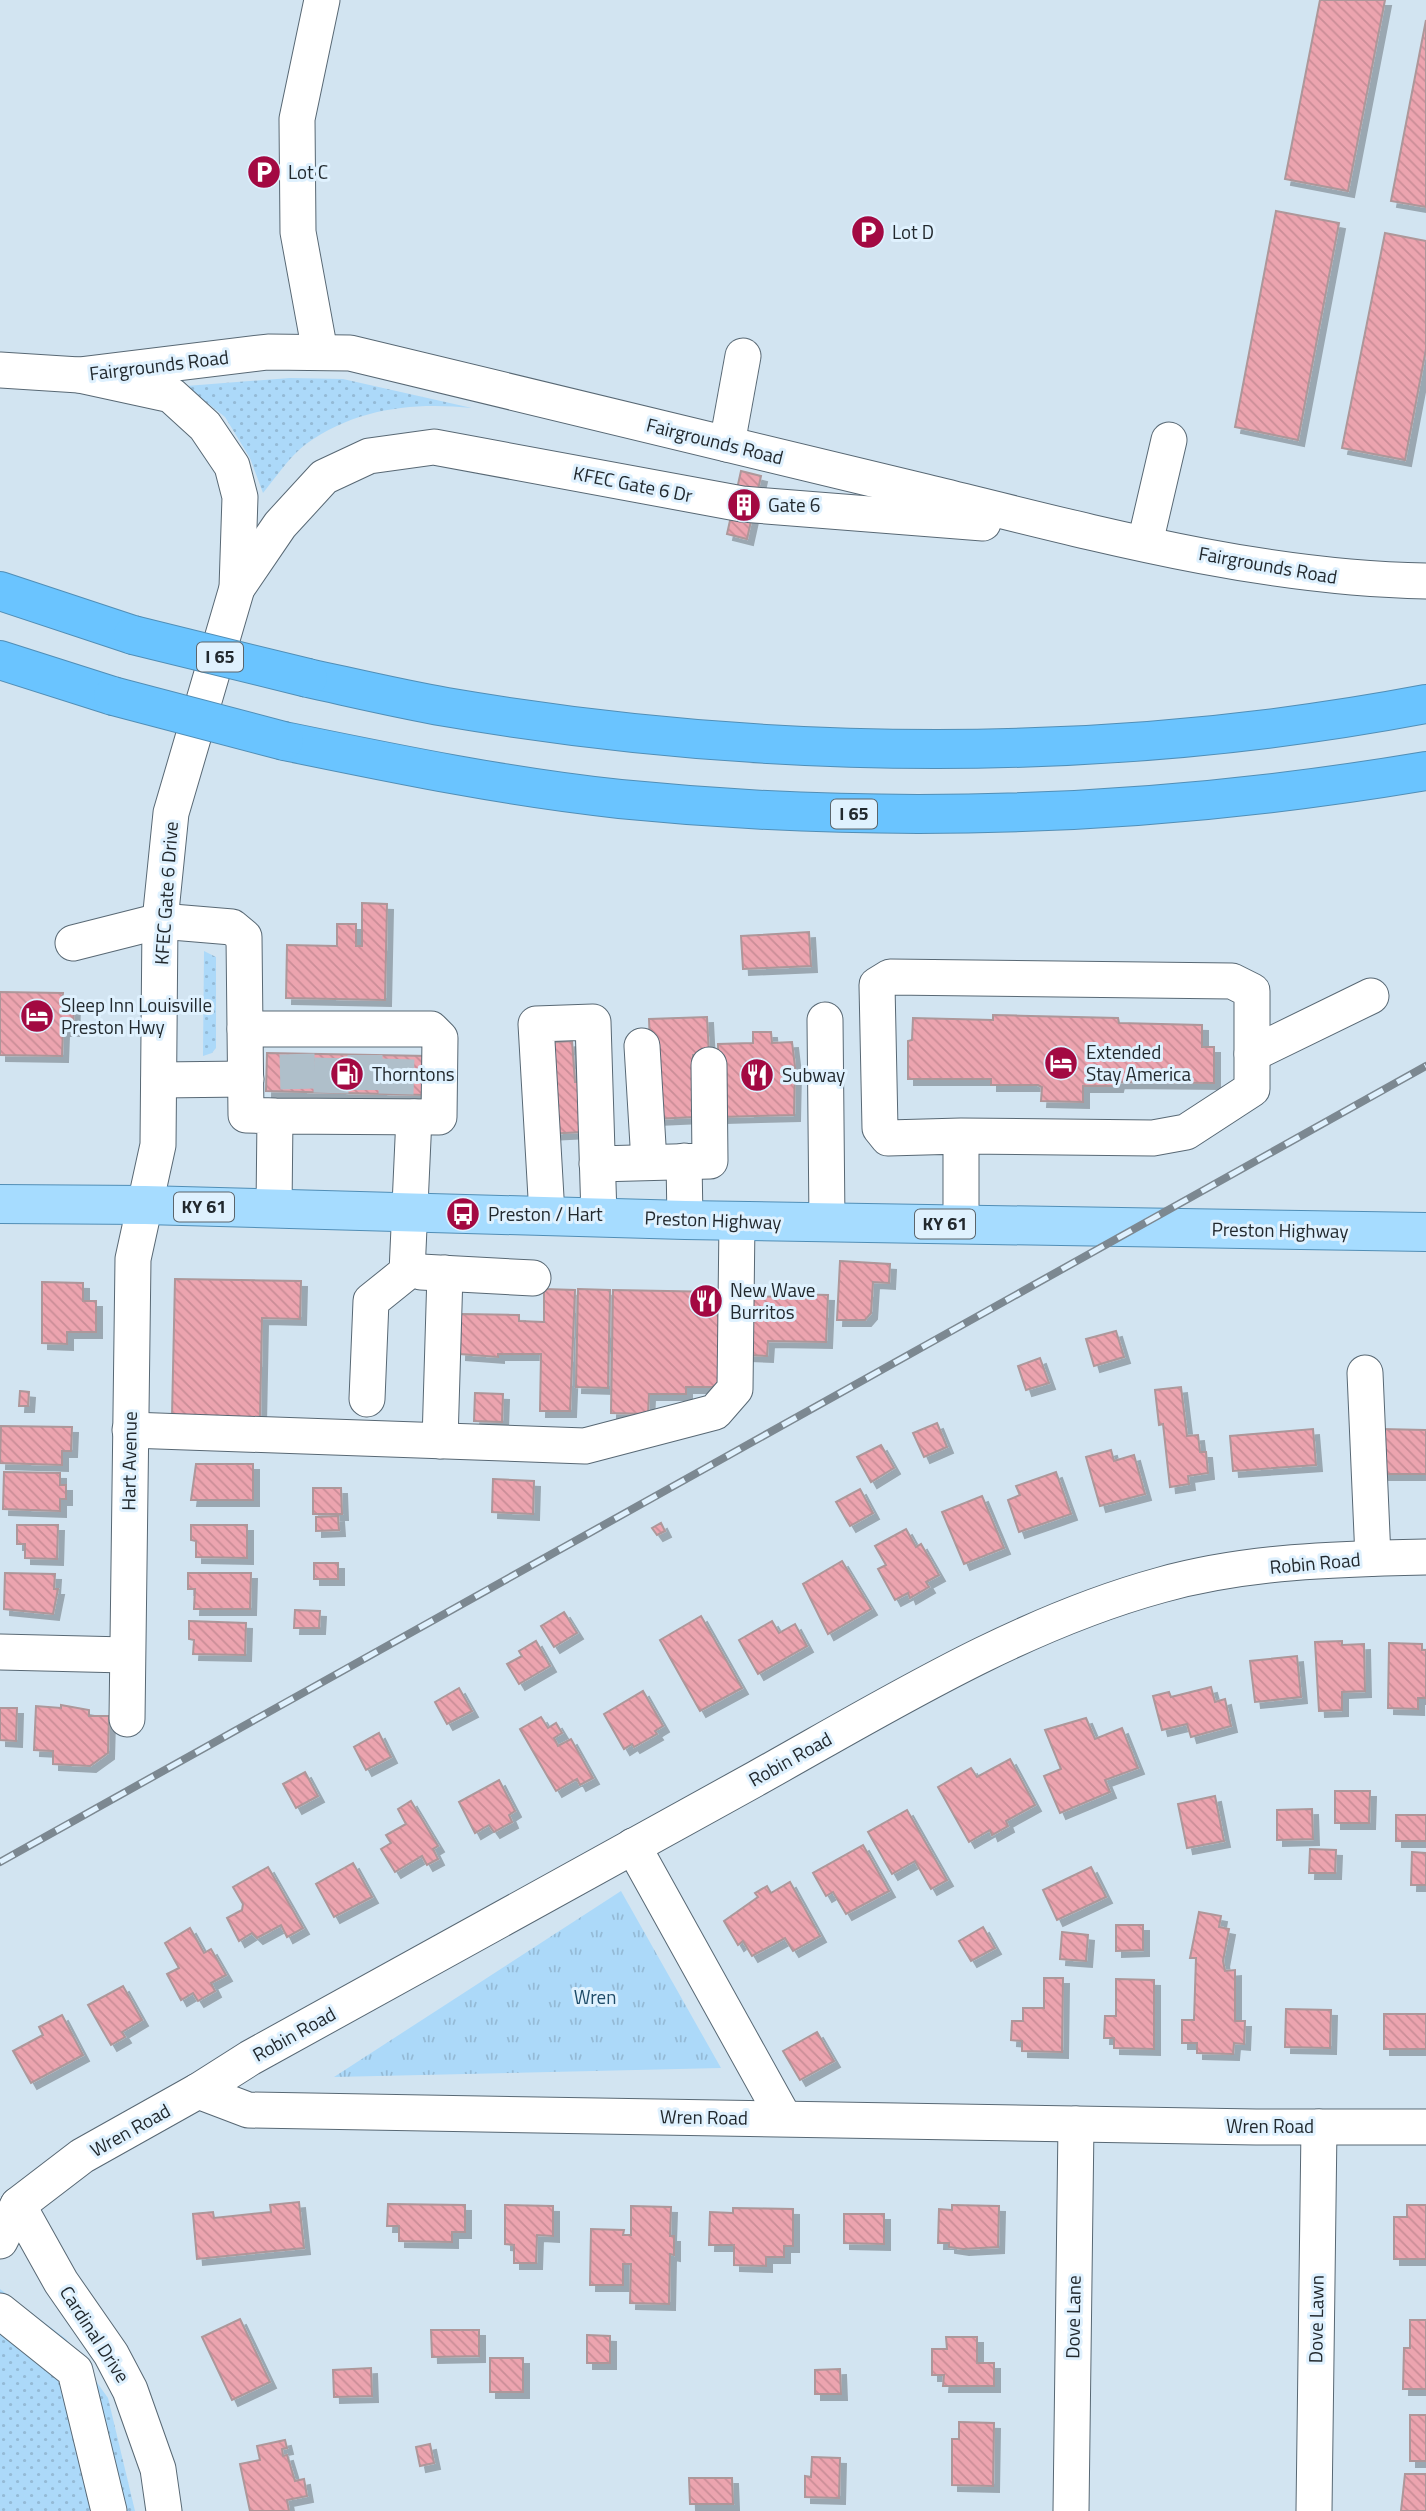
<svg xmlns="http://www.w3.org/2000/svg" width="1426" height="2511" font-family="'Titillium Web',sans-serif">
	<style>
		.grass { fill: url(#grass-dots) }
		.park { fill: url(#park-tufts) }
		.building { fill: url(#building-back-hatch); stroke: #ad979a; stroke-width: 2; filter: url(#shadow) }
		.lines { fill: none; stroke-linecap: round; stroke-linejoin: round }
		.minor-tunnel { stroke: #afbfca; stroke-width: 35; stroke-dasharray: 35 18; stroke-linecap: butt }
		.minor-casing { stroke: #586874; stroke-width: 37 }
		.major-casing { stroke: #518eb6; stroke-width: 40 }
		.highway-casing { stroke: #518eb6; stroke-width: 40 }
		.minor { stroke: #fff; stroke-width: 35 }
		.major { stroke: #a6dcff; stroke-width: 38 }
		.highway { stroke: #6ac4ff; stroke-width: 38 }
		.rail-casing { stroke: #7c8891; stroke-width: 8 }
		.rail { stroke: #dff1fe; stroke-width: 5; stroke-dasharray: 16; stroke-linecap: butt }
		.highway-bridge-casing { stroke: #518eb6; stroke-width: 40; stroke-linecap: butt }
		.highway-bridge { stroke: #6ac4ff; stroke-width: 38 }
		.labels { text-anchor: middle; stroke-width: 6; stroke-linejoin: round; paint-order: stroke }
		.shield { fill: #dff1fe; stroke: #5b656c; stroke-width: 2 }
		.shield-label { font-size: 18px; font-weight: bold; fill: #22292e }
		.poi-label { font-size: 19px; fill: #22292e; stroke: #dff1fe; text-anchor: start }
		.street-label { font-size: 19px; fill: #22292e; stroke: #dff1fe }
		.park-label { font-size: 19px; fill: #1e4c69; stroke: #dff1fe }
	</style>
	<defs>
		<pattern id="grass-dots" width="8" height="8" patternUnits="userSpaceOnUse" patternTransform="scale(1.75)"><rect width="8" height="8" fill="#acd9f9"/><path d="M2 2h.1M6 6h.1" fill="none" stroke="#94bad6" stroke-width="1.8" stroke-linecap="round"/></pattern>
		<pattern id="park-tufts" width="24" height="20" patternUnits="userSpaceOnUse" patternTransform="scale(1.75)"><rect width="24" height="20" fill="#acd9f9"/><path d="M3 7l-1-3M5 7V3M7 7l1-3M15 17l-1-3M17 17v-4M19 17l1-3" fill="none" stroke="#94bad6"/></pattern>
		<pattern id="building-back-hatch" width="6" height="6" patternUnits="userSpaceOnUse" patternTransform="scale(1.75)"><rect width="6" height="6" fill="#eca4af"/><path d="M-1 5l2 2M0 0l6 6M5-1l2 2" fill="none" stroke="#ca8d97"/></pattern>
		<filter id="shadow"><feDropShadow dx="6" dy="6" stdDeviation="0" flood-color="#0004"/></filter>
	</defs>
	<rect width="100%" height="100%" fill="#d2e4f1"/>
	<g class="grass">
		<path d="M290,378l53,1 129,29c-58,-6 -116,0 -166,36 -16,12 -30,33 -43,49l-13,-35 -25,-41 -39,-31z"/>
		<polygon points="204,951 216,957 216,1048 212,1053 203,1056"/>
		<polygon points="0,2289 66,2339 108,2398 135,2511 0,2511"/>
	</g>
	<polygon class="park" points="621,1891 721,2068 334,2077"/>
	<g class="building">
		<polygon points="1320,0 1385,0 1348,191 1285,179"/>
		<polygon points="1426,20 1426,207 1391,201"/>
		<polygon points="1276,211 1339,223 1298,440 1235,427"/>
		<polygon points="1385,233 1426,241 1426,349 1405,460 1342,448"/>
		<polygon points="741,471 761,476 747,539 727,534"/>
		<polygon points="362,903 387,904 385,1000 286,998 287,945 337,946 337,924 356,924 356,946 362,946"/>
		<polygon points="809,932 811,966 743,969 741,936"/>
		<polygon points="0,992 63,993 62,1003 74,1003 73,1030 63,1030 62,1056 0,1055"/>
		<polygon points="993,1015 1118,1018 1119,1023 1202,1025 1202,1047 1214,1047 1214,1083 1118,1082 1117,1086 1083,1086 1083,1102 1041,1101 1042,1087 1038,1085 991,1085 991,1079 908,1079 908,1041 912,1040 913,1018 993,1020"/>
		<polygon points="707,1017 709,1055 693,1055 696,1117 653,1119 649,1019"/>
		<polygon points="753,1032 771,1032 772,1043 792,1042 795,1067 794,1115 720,1117 718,1044 753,1043"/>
		<polygon points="572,1041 575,1082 580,1082 583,1132 545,1134 545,1043"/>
		<polygon points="267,1053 428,1056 426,1095 266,1091"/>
		<polygon points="840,1261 890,1264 889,1283 873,1282 871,1313 865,1320 837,1320"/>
		<polygon points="175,1279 301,1281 300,1319 262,1318 260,1418 172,1416"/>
		<polygon points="42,1282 83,1283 83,1301 96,1301 96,1332 67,1332 67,1344 42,1343"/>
		<polygon points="544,1289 575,1290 570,1411 540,1411 541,1354 498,1354 498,1357 460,1354 461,1314 519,1315 519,1321 544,1322"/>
		<polygon points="578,1289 610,1290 608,1388 576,1387"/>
		<polygon points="613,1290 721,1292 719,1387 686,1387 686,1394 649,1394 648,1414 611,1413"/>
		<polygon points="789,1294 828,1295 826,1342 768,1341 767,1356 745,1355 747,1296 789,1297"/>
		<polygon points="1116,1331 1124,1357 1094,1366 1086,1339"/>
		<polygon points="1040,1358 1049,1383 1026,1390 1018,1366"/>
		<polygon points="1181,1387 1187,1436 1198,1435 1200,1452 1206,1452 1208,1473 1188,1476 1189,1484 1170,1487 1163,1424 1159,1425 1155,1390"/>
		<polygon points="20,1391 29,1392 28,1406 19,1406"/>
		<polygon points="475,1393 503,1394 502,1422 474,1421"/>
		<polygon points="937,1423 947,1447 924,1457 913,1433"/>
		<polygon points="1,1426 72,1427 71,1451 62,1451 62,1465 0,1463"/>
		<polygon points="1313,1429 1316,1465 1233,1471 1230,1436"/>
		<polygon points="1381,1429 1426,1430 1426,1474 1380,1474"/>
		<polygon points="881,1445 894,1468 871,1482 857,1457"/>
		<polygon points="1111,1450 1114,1461 1134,1455 1145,1494 1100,1506 1086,1457"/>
		<polygon points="196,1464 253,1464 253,1500 191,1500"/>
		<polygon points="4,1472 60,1473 60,1485 66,1485 66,1499 60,1499 60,1511 3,1509"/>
		<polygon points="1056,1472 1071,1514 1019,1532 1008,1500 1020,1495 1016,1486"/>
		<polygon points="493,1479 534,1481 533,1514 492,1512"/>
		<polygon points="313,1488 341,1488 342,1514 313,1514"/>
		<polygon points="860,1489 873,1513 850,1526 836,1502"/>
		<polygon points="982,1496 1004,1548 964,1564 942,1512"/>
		<polygon points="338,1516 339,1530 316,1531 316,1517"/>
		<polygon points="661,1523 665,1531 657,1535 652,1528"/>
		<polygon points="17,1525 58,1525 57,1559 25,1558 25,1544 17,1544"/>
		<polygon points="191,1525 247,1525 247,1558 196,1557 196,1541 191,1540"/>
		<polygon points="906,1529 916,1547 921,1544 939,1575 926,1582 929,1587 910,1598 908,1593 895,1600 878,1569 886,1565 875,1546"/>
		<polygon points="842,1561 871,1609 828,1634 803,1584"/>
		<rect x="314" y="1563" width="24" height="16"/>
		<polygon points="5,1573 55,1574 54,1589 58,1589 53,1614 4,1609"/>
		<polygon points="188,1573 251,1573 250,1609 194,1609 195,1589 188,1589"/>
		<polygon points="295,1610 320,1611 319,1628 294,1628"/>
		<polygon points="564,1612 577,1633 554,1647 541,1626"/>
		<polygon points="701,1616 742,1688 700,1711 660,1640"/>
		<polygon points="189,1621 246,1623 245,1655 193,1654 194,1640 189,1639"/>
		<polygon points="772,1621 779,1633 795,1624 807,1646 758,1674 739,1640"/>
		<polygon points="536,1641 550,1666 519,1684 507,1664 522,1656 519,1651"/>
		<polygon points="1342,1641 1342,1645 1364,1644 1365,1691 1342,1692 1342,1710 1319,1711 1315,1642"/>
		<polygon points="1389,1643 1422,1644 1422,1650 1426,1650 1426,1698 1418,1698 1418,1709 1388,1708"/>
		<polygon points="1297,1656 1301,1697 1255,1702 1250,1661"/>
		<polygon points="1211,1687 1215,1702 1225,1699 1231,1726 1191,1737 1187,1724 1162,1730 1153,1696 1169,1692 1171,1697"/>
		<polygon points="459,1688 472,1711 447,1724 435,1702"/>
		<polygon points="643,1691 663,1726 655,1731 657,1734 634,1747 632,1744 624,1749 604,1714"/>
		<polygon points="61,1705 89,1710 89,1716 109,1716 108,1753 90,1766 53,1764 53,1751 34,1750 36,1706 61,1708"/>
		<polygon points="0,1708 17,1708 16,1741 0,1740"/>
		<polygon points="541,1717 548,1728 556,1723 562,1733 554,1738 558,1746 571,1739 593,1778 580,1785 577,1779 556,1791 520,1729"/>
		<polygon points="1086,1718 1095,1739 1122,1728 1138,1768 1105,1780 1110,1792 1060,1813 1044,1776 1061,1769 1045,1730"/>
		<polygon points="379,1733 391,1757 366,1770 354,1747"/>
		<polygon points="1010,1759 1035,1805 1006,1821 1008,1826 992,1835 990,1830 969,1842 938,1787 971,1768 977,1777"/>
		<polygon points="305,1772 318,1796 296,1808 283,1784"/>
		<polygon points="499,1780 515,1811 509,1815 512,1822 494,1832 489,1825 475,1833 459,1802"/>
		<polygon points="1335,1791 1370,1791 1369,1823 1335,1823"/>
		<polygon points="1215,1796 1224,1841 1187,1848 1178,1804"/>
		<polygon points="411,1801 438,1846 433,1849 438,1859 427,1865 422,1856 395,1872 381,1849 391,1843 386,1835 406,1824 398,1809"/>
		<polygon points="1312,1809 1313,1839 1277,1840 1277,1810"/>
		<polygon points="907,1810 947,1880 931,1889 915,1861 892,1874 868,1832"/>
		<rect x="1396" y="1815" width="30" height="26"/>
		<polygon points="863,1845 889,1891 846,1914 833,1892 826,1896 813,1873"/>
		<polygon points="1310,1849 1336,1850 1335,1873 1309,1873"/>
		<polygon points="1412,1852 1426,1853 1426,1885 1411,1885"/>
		<polygon points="353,1863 372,1897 334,1917 316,1884"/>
		<polygon points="268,1867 303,1928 287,1937 281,1925 257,1938 252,1933 239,1941 227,1918 242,1910 243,1904 233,1887"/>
		<polygon points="1091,1867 1106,1897 1057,1920 1043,1890"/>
		<polygon points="790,1882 820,1936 793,1951 785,1938 752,1956 743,1941 738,1945 724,1921 758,1897 755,1893 767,1886 771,1893"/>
		<polygon points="1199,1912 1221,1916 1219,1927 1229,1929 1223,1961 1225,1971 1235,1970 1235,2021 1245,2021 1244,2044 1234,2043 1233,2054 1197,2053 1197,2043 1182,2043 1182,2020 1194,2020 1196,1958 1190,1958"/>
		<polygon points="1116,1925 1143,1925 1143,1950 1116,1951"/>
		<polygon points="983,1927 995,1948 971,1961 959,1941"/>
		<polygon points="190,1928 204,1953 211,1949 226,1975 211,1983 215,1991 198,2001 193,1993 181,2000 167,1974 179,1968 165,1943"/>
		<polygon points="1062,1932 1088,1935 1086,1961 1060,1959"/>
		<polygon points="1044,1978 1063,1978 1062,2052 1022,2051 1022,2041 1011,2040 1012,2021 1023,2021 1023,2008 1044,2008"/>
		<polygon points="1116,1979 1154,1980 1154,2049 1114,2048 1114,2038 1104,2038 1105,2016 1116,2016"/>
		<polygon points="123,1986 142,2020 122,2032 125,2037 111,2045 88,2005"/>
		<polygon points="1286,2009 1331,2010 1330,2048 1285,2047"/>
		<rect x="1384" y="2014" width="42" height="35"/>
		<polygon points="62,2015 83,2055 31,2083 13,2051 43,2035 39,2027"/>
		<polygon points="817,2032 834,2061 800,2080 783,2051"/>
		<polygon points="299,2202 304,2248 197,2259 193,2214 213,2212 214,2218 271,2212 270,2205"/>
		<polygon points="388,2204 465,2205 465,2232 452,2232 452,2242 399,2241 399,2226 387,2226"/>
		<polygon points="505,2205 553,2206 553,2236 537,2235 536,2263 514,2263 514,2245 505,2244"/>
		<polygon points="952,2205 999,2206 998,2247 963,2249 949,2247 949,2243 938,2243 939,2209 952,2210"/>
		<polygon points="1407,2205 1426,2205 1426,2259 1394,2259 1394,2217 1407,2217"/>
		<polygon points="631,2206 671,2207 670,2236 674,2236 674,2255 670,2254 669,2304 630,2303 631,2264 623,2264 623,2285 590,2285 591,2229 624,2230 623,2235 631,2235"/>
		<polygon points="733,2208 793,2209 793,2246 784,2246 784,2257 766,2257 766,2266 734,2265 734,2245 709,2245 710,2212 733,2213"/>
		<polygon points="844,2214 884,2214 884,2244 844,2243"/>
		<polygon points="240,2319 270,2382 232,2400 202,2337"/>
		<polygon points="1410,2320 1426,2320 1426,2389 1403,2389 1404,2348 1410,2348"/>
		<polygon points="431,2330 479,2330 479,2356 432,2357"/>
		<polygon points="587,2335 610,2336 610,2363 587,2363"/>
		<polygon points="946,2337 977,2337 977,2363 994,2363 994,2386 943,2386 944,2375 932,2375 932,2349 947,2349"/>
		<rect x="490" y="2358" width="33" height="34"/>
		<polygon points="371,2368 372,2396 334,2397 333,2370"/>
		<polygon points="840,2369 841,2394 815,2394 815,2370"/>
		<rect x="1410" y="2415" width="16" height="46"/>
		<polygon points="959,2422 994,2423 993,2486 952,2485 952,2439 959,2439"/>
		<polygon points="285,2440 287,2448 282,2449 283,2456 287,2455 295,2481 304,2479 307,2496 287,2500 289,2511 250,2511 240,2464 260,2460 257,2446"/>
		<polygon points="430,2444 434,2463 420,2466 416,2447"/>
		<polygon points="812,2457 840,2458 839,2498 805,2497 805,2476 811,2477"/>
		<polygon points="1405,2474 1426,2474 1426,2511 1401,2511"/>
		<polygon points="689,2478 732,2478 733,2504 690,2504"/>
	</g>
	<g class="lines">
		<g class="minor-tunnel">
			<polyline points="297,1054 298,1092"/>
			<polyline points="365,1055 365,1093"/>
			<polyline points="331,1093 332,1054"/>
			<polyline points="396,1094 397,1055"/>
		</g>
		<g class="minor-casing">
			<g id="minor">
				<polyline points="320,352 298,232 297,119 322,0"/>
				<path d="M0,370l79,5 189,-23 82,1c192,46 384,92 576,139 164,40 330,86 500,89"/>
				<polyline points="79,375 171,395 205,426 232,466 240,497 237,588 171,813 160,921 158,1145 133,1259 127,1719"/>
				<polyline points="727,444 743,356"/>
				<polyline points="1145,543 1169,440"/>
				<polyline points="237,588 280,525 324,477 369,456 434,447 742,504 983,523"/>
				<polyline points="73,943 160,921 232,927 244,937 245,1029"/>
				<polyline points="825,1020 827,1222"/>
				<polyline points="642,1046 649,1162"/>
				<polyline points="1252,1054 1371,996"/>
				<polyline points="159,1080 246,1079"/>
				<polyline points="684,1161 685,1220"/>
				<polyline points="597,1164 710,1161 709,1065"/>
				<polyline points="274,1209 275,1116 439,1117 440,1038 431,1029 245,1029 246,1115 275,1116"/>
				<polyline points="547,1215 536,1024 593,1022 599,1216"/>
				<polyline points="961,1225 961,1136 1153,1138 1186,1132 1252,1089 1252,991 1232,981 890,977 877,985 880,1128 888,1138 961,1136"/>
				<polyline points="421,1272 533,1278"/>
				<polyline points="1365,1373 1373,1558"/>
				<polyline points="367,1399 371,1301 407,1272 414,1117"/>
				<polyline points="130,1430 585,1446 715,1412 735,1389 737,1221"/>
				<polyline points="440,1441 445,1273"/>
				<polyline points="0,1652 126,1655"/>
				<polyline points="633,1846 784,2118"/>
				<path d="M198,2091l52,-33c169,-93 338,-187 507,-280 129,-72 261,-154 404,-193 86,-24 177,-26 265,-28"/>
				<polyline points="18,2205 61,2282 111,2354 130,2390 158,2469 164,2511"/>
				<polyline points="0,2241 18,2205 82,2156 198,2091 248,2110 1256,2127 1426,2127"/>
				<polyline points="0,2311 75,2371 109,2511"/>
				<polyline points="1071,2511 1076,2124"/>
				<polyline points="1314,2511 1319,2127"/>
			</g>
		</g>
		<g class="major-casing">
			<polyline id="major" points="0,1204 145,1205 685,1220 1426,1232"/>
		</g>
		<g class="highway-casing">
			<g id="highway">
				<polyline points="0,591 133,635"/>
				<polyline points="0,660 113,696"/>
				<path d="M308,678c46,10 92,21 138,29 322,55 659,58 980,-3"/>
				<path d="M284,741c112,23 223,46 336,58 269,27 539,17 806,-28"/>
			</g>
		</g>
		<use href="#minor" class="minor"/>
		<use href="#major" class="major"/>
		<use href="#highway" class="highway"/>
		<g class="rail-casing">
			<polyline id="rail" points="0,1862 1426,1066"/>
		</g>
		<use href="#rail" class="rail"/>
		<g class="highway-bridge-casing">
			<g id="highway-bridge">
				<polyline points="133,635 308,678"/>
				<polyline points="113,696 284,741"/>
			</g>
		</g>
		<use href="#highway-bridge" class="highway-bridge"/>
	</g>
	<defs>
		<g id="parking-disc" transform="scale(1.75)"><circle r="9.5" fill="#a30942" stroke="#dff1fe"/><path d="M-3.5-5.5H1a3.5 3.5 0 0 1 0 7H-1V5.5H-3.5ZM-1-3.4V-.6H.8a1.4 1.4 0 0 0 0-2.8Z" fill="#fff"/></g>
		<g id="building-disc" transform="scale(1.75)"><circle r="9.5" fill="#a30942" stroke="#dff1fe"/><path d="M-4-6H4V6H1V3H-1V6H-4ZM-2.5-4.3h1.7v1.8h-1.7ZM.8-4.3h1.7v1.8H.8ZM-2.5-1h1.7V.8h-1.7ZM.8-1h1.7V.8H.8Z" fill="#fff"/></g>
		<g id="hotel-disc" transform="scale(1.75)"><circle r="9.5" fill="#a30942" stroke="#dff1fe"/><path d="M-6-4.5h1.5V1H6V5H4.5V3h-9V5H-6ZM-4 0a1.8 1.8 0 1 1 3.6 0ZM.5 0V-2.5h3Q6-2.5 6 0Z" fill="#fff"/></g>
		<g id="fuel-disc" transform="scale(1.75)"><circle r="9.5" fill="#a30942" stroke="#dff1fe"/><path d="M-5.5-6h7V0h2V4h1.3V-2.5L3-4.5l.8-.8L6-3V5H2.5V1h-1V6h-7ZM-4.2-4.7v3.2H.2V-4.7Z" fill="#fff"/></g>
		<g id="restaurant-disc" transform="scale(1.75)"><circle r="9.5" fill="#a30942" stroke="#dff1fe"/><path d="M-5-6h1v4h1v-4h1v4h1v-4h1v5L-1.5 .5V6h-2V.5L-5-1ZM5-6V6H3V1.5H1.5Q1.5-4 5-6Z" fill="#fff"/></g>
		<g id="bus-disc" transform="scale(1.75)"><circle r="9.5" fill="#a30942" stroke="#dff1fe"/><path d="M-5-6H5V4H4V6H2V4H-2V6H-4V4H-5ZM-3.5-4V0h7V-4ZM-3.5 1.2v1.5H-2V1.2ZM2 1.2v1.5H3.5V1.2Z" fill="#fff"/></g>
	</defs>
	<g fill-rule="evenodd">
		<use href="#parking-disc" x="264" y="172"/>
		<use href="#parking-disc" x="868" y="232"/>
		<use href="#building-disc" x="744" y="505"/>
		<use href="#hotel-disc" x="37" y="1016"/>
		<use href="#hotel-disc" x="1061" y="1063"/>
		<use href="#fuel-disc" x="347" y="1074"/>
		<use href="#restaurant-disc" x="757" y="1075"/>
		<use href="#bus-disc" x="463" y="1214"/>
		<use href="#restaurant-disc" x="706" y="1301"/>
	</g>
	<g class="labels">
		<g class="shield">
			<rect x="197" y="642.5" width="46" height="29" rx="5"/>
			<rect x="831" y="799.5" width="46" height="29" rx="5"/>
			<rect x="174" y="1192.5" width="60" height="29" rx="5"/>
			<rect x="915" y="1209.5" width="60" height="29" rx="5"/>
		</g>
		<g class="shield-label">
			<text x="220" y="663">I 65</text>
			<text x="854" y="820">I 65</text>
			<text x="204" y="1213">KY 61</text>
			<text x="945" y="1230">KY 61</text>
		</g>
		<g class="poi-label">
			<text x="288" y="179">Lot C</text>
			<text x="892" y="239">Lot D</text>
			<text x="768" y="512">Gate 6</text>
			<text x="61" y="1012">Sleep Inn Louisville<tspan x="61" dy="22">Preston Hwy</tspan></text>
			<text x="1086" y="1059">Extended<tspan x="1086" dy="22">Stay America</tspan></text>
			<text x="372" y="1081">Thorntons</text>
			<text x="782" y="1082">Subway</text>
			<text x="488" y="1221">Preston / Hart</text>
			<text x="730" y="1297">New Wave<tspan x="730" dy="22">Burritos</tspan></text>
		</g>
		<g class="street-label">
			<text transform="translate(159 365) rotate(-7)" y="7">Fairgrounds Road</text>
			<text transform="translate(715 441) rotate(14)" y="7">Fairgrounds Road</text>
			<text transform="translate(633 484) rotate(11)" y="7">KFEC Gate 6 Dr</text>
			<text transform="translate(1268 565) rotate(10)" y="7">Fairgrounds Road</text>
			<text transform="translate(166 893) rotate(-86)" y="7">KFEC Gate 6 Drive</text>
			<text transform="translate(713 1220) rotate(2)" y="7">Preston Highway</text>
			<text transform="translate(1280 1230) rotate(1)" y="7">Preston Highway</text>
			<text transform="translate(129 1461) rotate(-89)" y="7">Hart Avenue</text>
			<text transform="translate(1315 1563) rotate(-5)" y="7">Robin Road</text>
			<text transform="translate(790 1759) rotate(-29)" y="7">Robin Road</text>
			<text transform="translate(294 2034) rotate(-29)" y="7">Robin Road</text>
			<text transform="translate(704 2117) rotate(1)" y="7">Wren Road</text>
			<text x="1270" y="2133">Wren Road</text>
			<text transform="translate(130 2130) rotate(-29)" y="7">Wren Road</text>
			<text transform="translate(1073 2317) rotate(-89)" y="7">Dove Lane</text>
			<text transform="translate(1316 2319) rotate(-89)" y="7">Dove Lawn</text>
			<text transform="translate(95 2334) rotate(57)" y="7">Cardinal Drive</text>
		</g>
		<g class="park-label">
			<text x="595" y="2004">Wren</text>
		</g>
	</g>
</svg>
